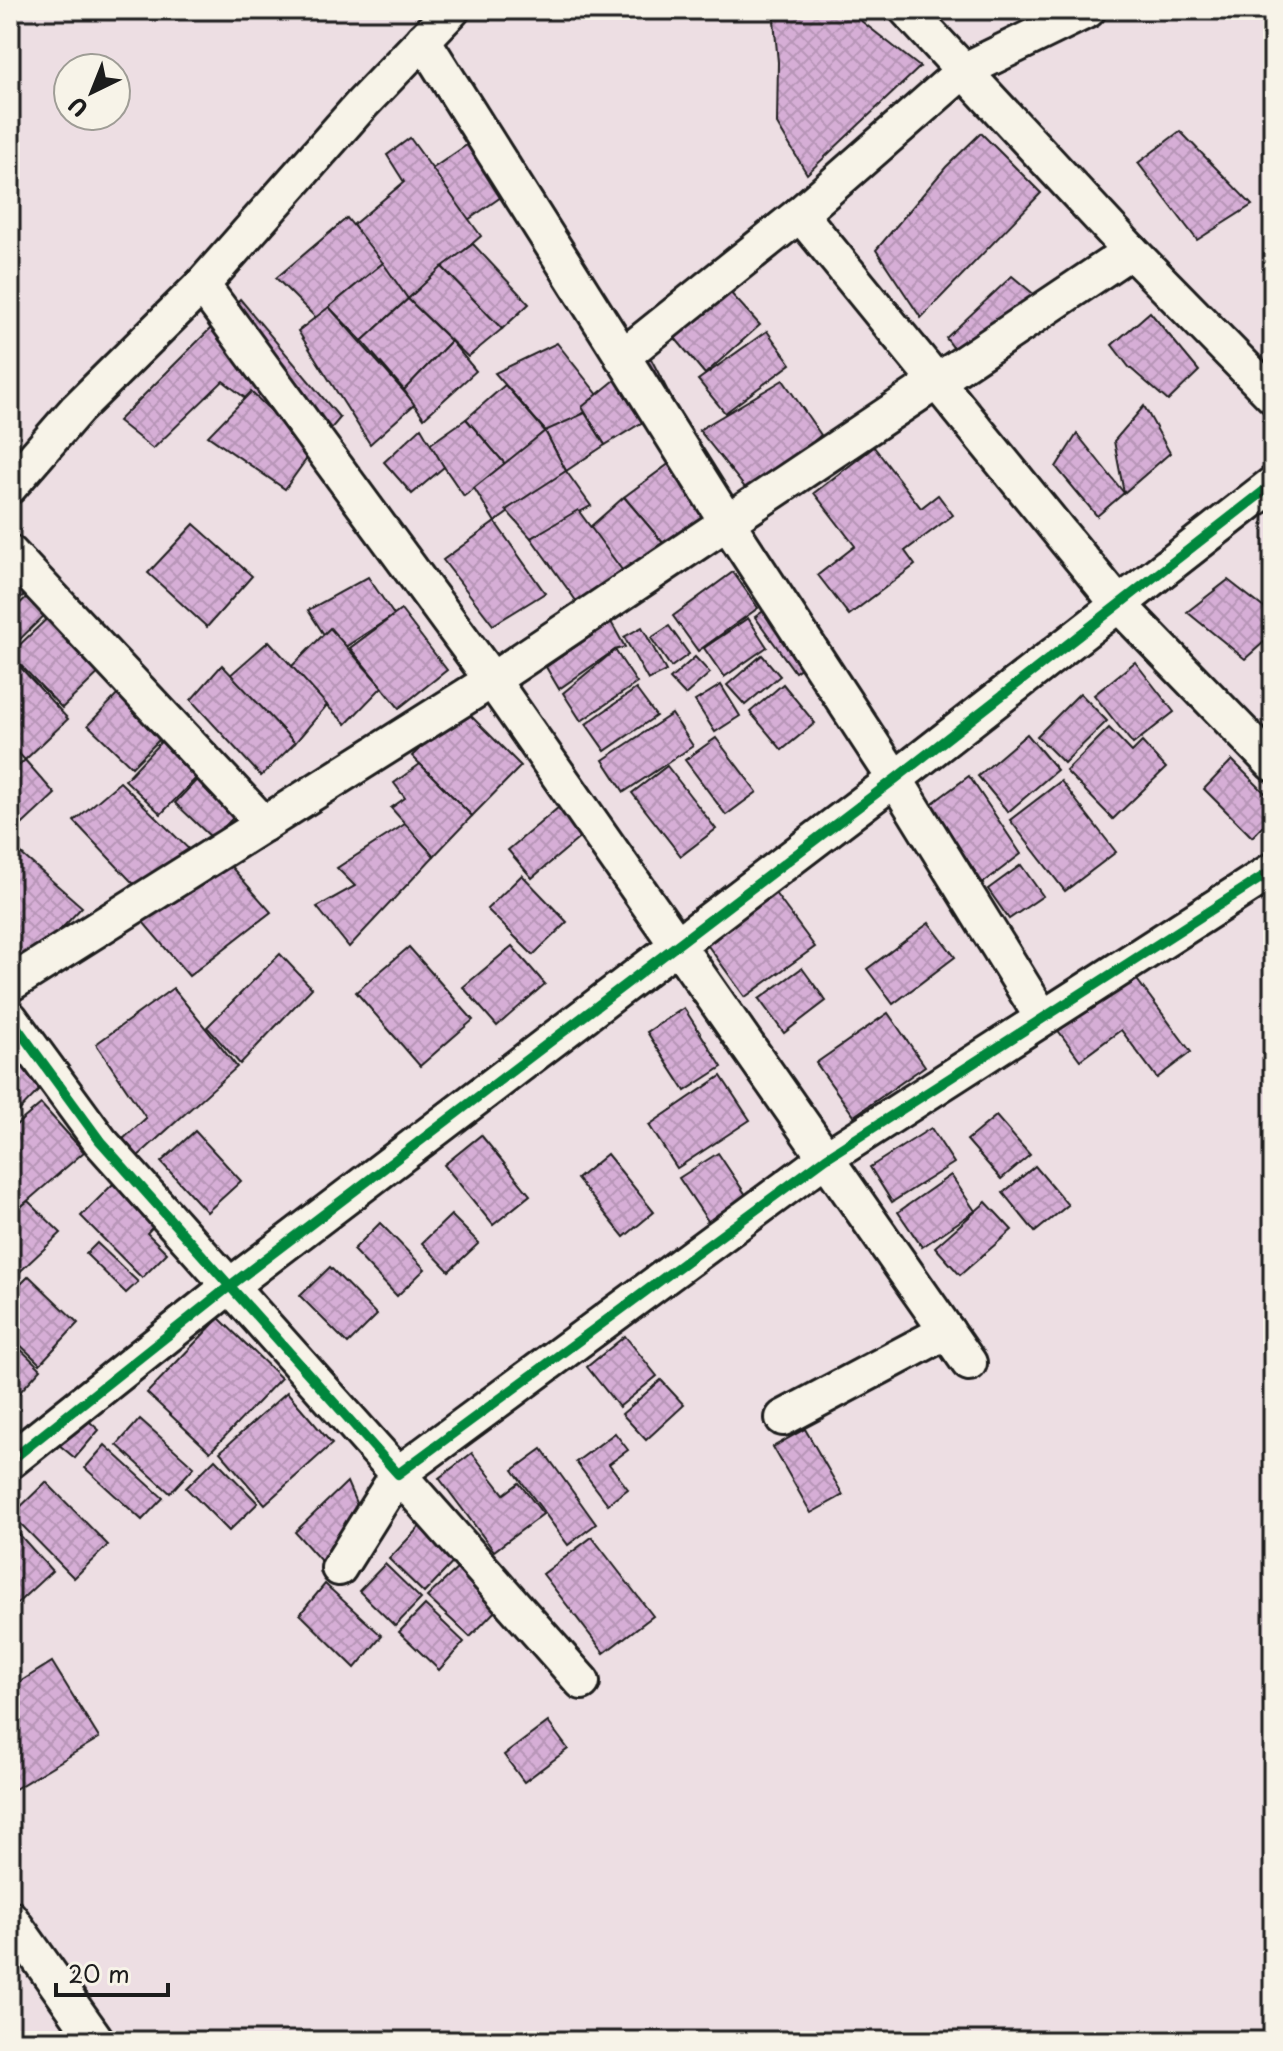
<svg xmlns="http://www.w3.org/2000/svg" width="1283" height="2051" font-family="'Playpen Sans',sans-serif">
	<style>
		.building { fill: url(#building-cross-hatch); stroke: #1c1c1c; stroke-width: 2 }
		.lines { fill: none; stroke-linecap: round; stroke-linejoin: round }
		.street-casing { stroke: #1c1c1c; stroke-width: 40 }
		.street { stroke: #f7f3e8; stroke-width: 34 }
		.cycleway-casing { stroke: #f7f3e8; stroke-width: 15 }
		.cycleway { stroke: #00873e; stroke-width: 10 }
	</style>
	<defs>
		<pattern id="building-cross-hatch" width="8" height="8" patternUnits="userSpaceOnUse" patternTransform="scale(2)"><rect width="8" height="8" fill="#d6aed6"/><path d="M0 0l8 8M0 8l8-8" fill="none" stroke="#b795b7"/></pattern>
	</defs>
	<rect width="100%" height="100%" fill="#eddee3"/>
	<filter id="ink" filterUnits="userSpaceOnUse"><feTurbulence type="fractalNoise" baseFrequency=".0125" numOctaves="2"/><feDisplacementMap in="SourceGraphic" scale="16" xChannelSelector="R" yChannelSelector="G"/><feConvolveMatrix kernelMatrix="1 2 1 2 8 2 1 2 1" color-interpolation-filters="sRGB"/></filter>
	<g filter="url(#ink)">
		<g class="building">
			<polygon points="773,10 852,10 860,20 920,67 807,174 777,124 778,62"/>
			<polygon points="493,127 527,179 468,220 426,173"/>
			<polygon points="1180,131 1252,205 1197,240 1138,163"/>
			<polygon points="981,133 1041,193 921,318 876,250 946,167"/>
			<polygon points="410,138 481,236 408,299 353,225 404,182 387,155"/>
			<polygon points="347,218 383,263 316,318 276,278"/>
			<polygon points="473,244 529,304 502,329 442,267"/>
			<polygon points="383,263 408,299 362,341 329,307"/>
			<polygon points="442,267 502,329 468,357 408,299"/>
			<polygon points="1012,276 1036,296 965,363 946,338"/>
			<polygon points="727,289 760,325 705,374 675,338"/>
			<polygon points="240,299 340,418 313,450 223,381 153,449 118,421"/>
			<polygon points="408,299 451,341 404,390 362,341"/>
			<polygon points="329,307 415,404 370,444 298,331"/>
			<polygon points="1150,312 1199,371 1168,401 1129,367 1112,345"/>
			<polygon points="767,331 791,364 725,413 698,380"/>
			<polygon points="451,341 476,371 424,418 404,390"/>
			<polygon points="557,343 602,400 550,436 495,373"/>
			<polygon points="648,353 674,403 605,445 582,407"/>
			<polygon points="783,380 821,435 751,495 699,430"/>
			<polygon points="505,385 545,431 506,465 466,419"/>
			<polygon points="251,392 313,450 285,489 208,436"/>
			<polygon points="1144,406 1170,453 1124,493 1114,441"/>
			<polygon points="585,413 605,445 566,471 545,431"/>
			<polygon points="466,419 506,465 464,496 429,445"/>
			<polygon points="421,428 444,467 412,494 384,462"/>
			<polygon points="545,431 566,471 495,522 474,488"/>
			<polygon points="1077,434 1124,493 1097,516 1056,467"/>
			<polygon points="874,447 921,508 938,495 953,515 905,551 915,565 849,615 818,575 855,546 814,493"/>
			<polygon points="670,463 708,518 669,550 624,497"/>
			<polygon points="566,471 591,506 531,538 506,510"/>
			<polygon points="624,497 669,550 633,585 589,528"/>
			<polygon points="578,510 633,585 587,616 531,538"/>
			<polygon points="495,522 545,593 493,625 443,560"/>
			<polygon points="194,524 252,576 207,627 148,573"/>
			<polygon points="10,569 30,589 10,608"/>
			<polygon points="733,572 758,608 698,651 673,616"/>
			<polygon points="368,577 394,615 336,653 308,610"/>
			<polygon points="1228,580 1273,615 1273,634 1245,659 1187,612"/>
			<polygon points="36,588 53,607 10,649 10,613"/>
			<polygon points="783,597 823,652 795,672 755,617"/>
			<polygon points="56,610 108,664 62,708 10,654"/>
			<polygon points="401,610 447,670 399,708 350,648"/>
			<polygon points="748,618 767,647 724,677 704,648"/>
			<polygon points="611,622 625,647 615,650 559,689 546,667"/>
			<polygon points="669,626 689,654 671,667 651,638"/>
			<polygon points="642,627 666,671 648,680 624,637"/>
			<polygon points="330,628 382,687 346,724 289,669"/>
			<polygon points="269,641 327,705 295,743 228,677"/>
			<polygon points="615,650 637,683 581,721 563,693"/>
			<polygon points="762,655 780,676 745,705 727,685"/>
			<polygon points="10,656 68,719 25,760 10,744"/>
			<polygon points="695,657 710,673 685,695 670,679"/>
			<polygon points="1135,662 1174,712 1133,744 1094,695"/>
			<polygon points="222,665 295,743 261,776 191,700"/>
			<polygon points="783,684 815,723 782,750 750,712"/>
			<polygon points="721,685 740,716 715,732 695,701"/>
			<polygon points="125,687 169,730 132,767 88,725"/>
			<polygon points="636,689 656,716 605,751 586,724"/>
			<polygon points="1080,693 1107,721 1064,763 1037,736"/>
			<polygon points="462,707 521,766 472,816 412,756"/>
			<polygon points="672,714 693,746 624,792 603,760"/>
			<polygon points="1109,728 1132,752 1142,742 1166,768 1113,819 1066,771"/>
			<polygon points="170,732 206,768 161,814 125,780"/>
			<polygon points="1027,734 1057,770 1008,812 978,776"/>
			<polygon points="716,738 757,792 726,815 685,760"/>
			<polygon points="25,760 55,794 10,836 10,774"/>
			<polygon points="1232,760 1273,801 1273,816 1252,837 1204,789"/>
			<polygon points="420,764 472,816 434,856 391,808 405,798 394,783"/>
			<polygon points="667,766 716,829 681,856 632,793"/>
			<polygon points="207,769 245,805 213,839 175,803"/>
			<polygon points="969,776 1021,854 983,883 930,805"/>
			<polygon points="1061,781 1116,852 1065,891 1010,820"/>
			<polygon points="120,782 203,863 147,898 74,821"/>
			<polygon points="565,802 589,830 532,878 508,850"/>
			<polygon points="405,824 434,856 349,947 317,907 355,886 337,868"/>
			<polygon points="10,844 82,907 28,964 10,947"/>
			<polygon points="227,862 271,912 189,976 143,922"/>
			<polygon points="1021,865 1043,896 1009,919 988,889"/>
			<polygon points="522,875 567,922 533,955 487,909"/>
			<polygon points="775,893 815,947 745,997 706,943"/>
			<polygon points="929,923 955,957 893,1004 867,969"/>
			<polygon points="512,946 545,984 497,1026 463,987"/>
			<polygon points="409,947 473,1020 420,1066 356,992"/>
			<polygon points="280,954 312,988 240,1064 207,1027"/>
			<polygon points="802,968 826,1001 784,1033 759,999"/>
			<polygon points="1129,969 1191,1052 1157,1078 1121,1030 1080,1060 1054,1025"/>
			<polygon points="173,988 237,1067 137,1157 123,1139 146,1118 96,1044"/>
			<polygon points="684,1008 722,1067 685,1091 647,1032"/>
			<polygon points="888,1013 925,1066 854,1116 816,1063"/>
			<polygon points="10,1049 45,1084 10,1120"/>
			<polygon points="721,1076 750,1120 677,1168 649,1125"/>
			<polygon points="41,1104 84,1152 10,1216 10,1130"/>
			<polygon points="996,1116 1030,1155 1001,1179 967,1140"/>
			<polygon points="931,1128 954,1163 892,1202 870,1167"/>
			<polygon points="195,1131 241,1181 207,1212 161,1162"/>
			<polygon points="481,1135 530,1195 493,1225 444,1165"/>
			<polygon points="718,1153 750,1201 712,1227 679,1178"/>
			<polygon points="607,1154 654,1212 624,1237 577,1179"/>
			<polygon points="1035,1166 1068,1205 1035,1232 1003,1193"/>
			<polygon points="951,1175 975,1211 922,1247 898,1212"/>
			<polygon points="120,1177 161,1218 147,1233 167,1253 142,1278 81,1216"/>
			<polygon points="28,1201 61,1233 10,1281 10,1216"/>
			<polygon points="986,1202 1012,1230 960,1275 935,1247"/>
			<polygon points="451,1215 479,1243 449,1271 422,1243"/>
			<polygon points="380,1223 425,1269 397,1296 353,1250"/>
			<polygon points="97,1243 138,1282 126,1293 86,1254"/>
			<polygon points="330,1267 377,1315 348,1344 300,1296"/>
			<polygon points="29,1276 78,1323 40,1364 10,1335 10,1295"/>
			<polygon points="219,1318 281,1378 210,1452 147,1393"/>
			<polygon points="625,1336 657,1376 619,1407 587,1367"/>
			<polygon points="10,1339 41,1369 10,1403"/>
			<polygon points="661,1380 684,1405 646,1440 622,1414"/>
			<polygon points="287,1392 332,1444 265,1504 220,1452"/>
			<polygon points="82,1415 99,1430 75,1458 58,1444"/>
			<polygon points="140,1419 194,1467 170,1493 117,1445"/>
			<polygon points="805,1429 843,1495 811,1513 773,1447"/>
			<polygon points="615,1433 628,1450 609,1464 628,1489 608,1504 576,1462"/>
			<polygon points="105,1445 163,1498 142,1520 85,1468"/>
			<polygon points="542,1449 596,1524 568,1545 513,1470"/>
			<polygon points="472,1453 504,1494 519,1483 543,1514 494,1551 439,1478"/>
			<polygon points="215,1459 258,1503 229,1531 186,1488"/>
			<polygon points="46,1482 108,1545 74,1578 12,1515"/>
			<polygon points="347,1482 362,1517 321,1561 295,1532"/>
			<polygon points="426,1520 461,1554 424,1593 389,1559"/>
			<polygon points="10,1524 52,1571 11,1609 10,1608"/>
			<polygon points="592,1537 653,1616 604,1653 543,1574"/>
			<polygon points="385,1564 421,1599 395,1626 359,1591"/>
			<polygon points="459,1567 500,1606 470,1637 427,1597"/>
			<polygon points="325,1584 382,1636 355,1668 300,1614"/>
			<polygon points="425,1605 464,1642 439,1670 399,1632"/>
			<polygon points="52,1662 99,1738 10,1792 10,1688"/>
			<polygon points="548,1722 568,1749 524,1782 504,1755"/>
		</g>
		<g class="lines">
			<g class="street-casing">
				<g id="street">
					<polyline points="907,10 1131,251 1273,396"/>
					<polyline points="423,40 727,522 895,779 1042,1017"/>
					<polyline points="800,214 1119,605 1273,764"/>
					<polyline points="202,285 492,680 969,1363"/>
					<polyline points="622,357 800,214 963,71 1088,10"/>
					<polyline points="10,486 77,409 202,285 362,104 452,10"/>
					<polyline points="10,553 264,824"/>
					<polyline points="10,984 492,680 1131,251"/>
					<polyline points="10,1018 100,1141 398,1474 826,1158 1273,870"/>
					<polyline points="783,1418 947,1331"/>
					<polyline points="10,1461 231,1285 895,779 1273,484"/>
					<polyline points="339,1568 398,1474 582,1682"/>
					<polyline points="10,1918 97,2041"/>
				</g>
			</g>
			<use href="#street" class="street"/>
			<g class="cycleway-casing">
				<g id="cycleway">
					<polyline points="10,1018 100,1141 398,1474 826,1158 1273,870"/>
					<polyline points="10,1461 231,1285 895,779 1273,484"/>
				</g>
			</g>
			<use href="#cycleway" class="cycleway"/>
		</g>
	</g>
	<rect width="1283" height="2051" fill="none" stroke="#f7f3e8" stroke-width="40"/>
	<rect x="20" y="20" width="1243" height="2011" fill="none" stroke="#1c1c1c" stroke-width="3" filter="url(#ink)"/>
	<g transform="translate(92 92) rotate(223)"><circle r="38" fill="#f7f3e8" stroke="#9f9d96" stroke-width="2"/>
	<path d="M0-6L14 30L0 20L-14 30Z" fill="#1c1c1c"/>
	<text y="-12" font-size="22" font-weight="bold" text-anchor="middle" fill="#1c1c1c">U</text>
	</g>
	<path d="M56 1983v12h112v-12" fill="none" stroke="#1c1c1c" stroke-width="4"/>
	<text x="68" y="1983" font-size="24" fill="#1c1c1c" stroke="#f7f3e8" stroke-width="6" paint-order="stroke">20 m</text>
</svg>
